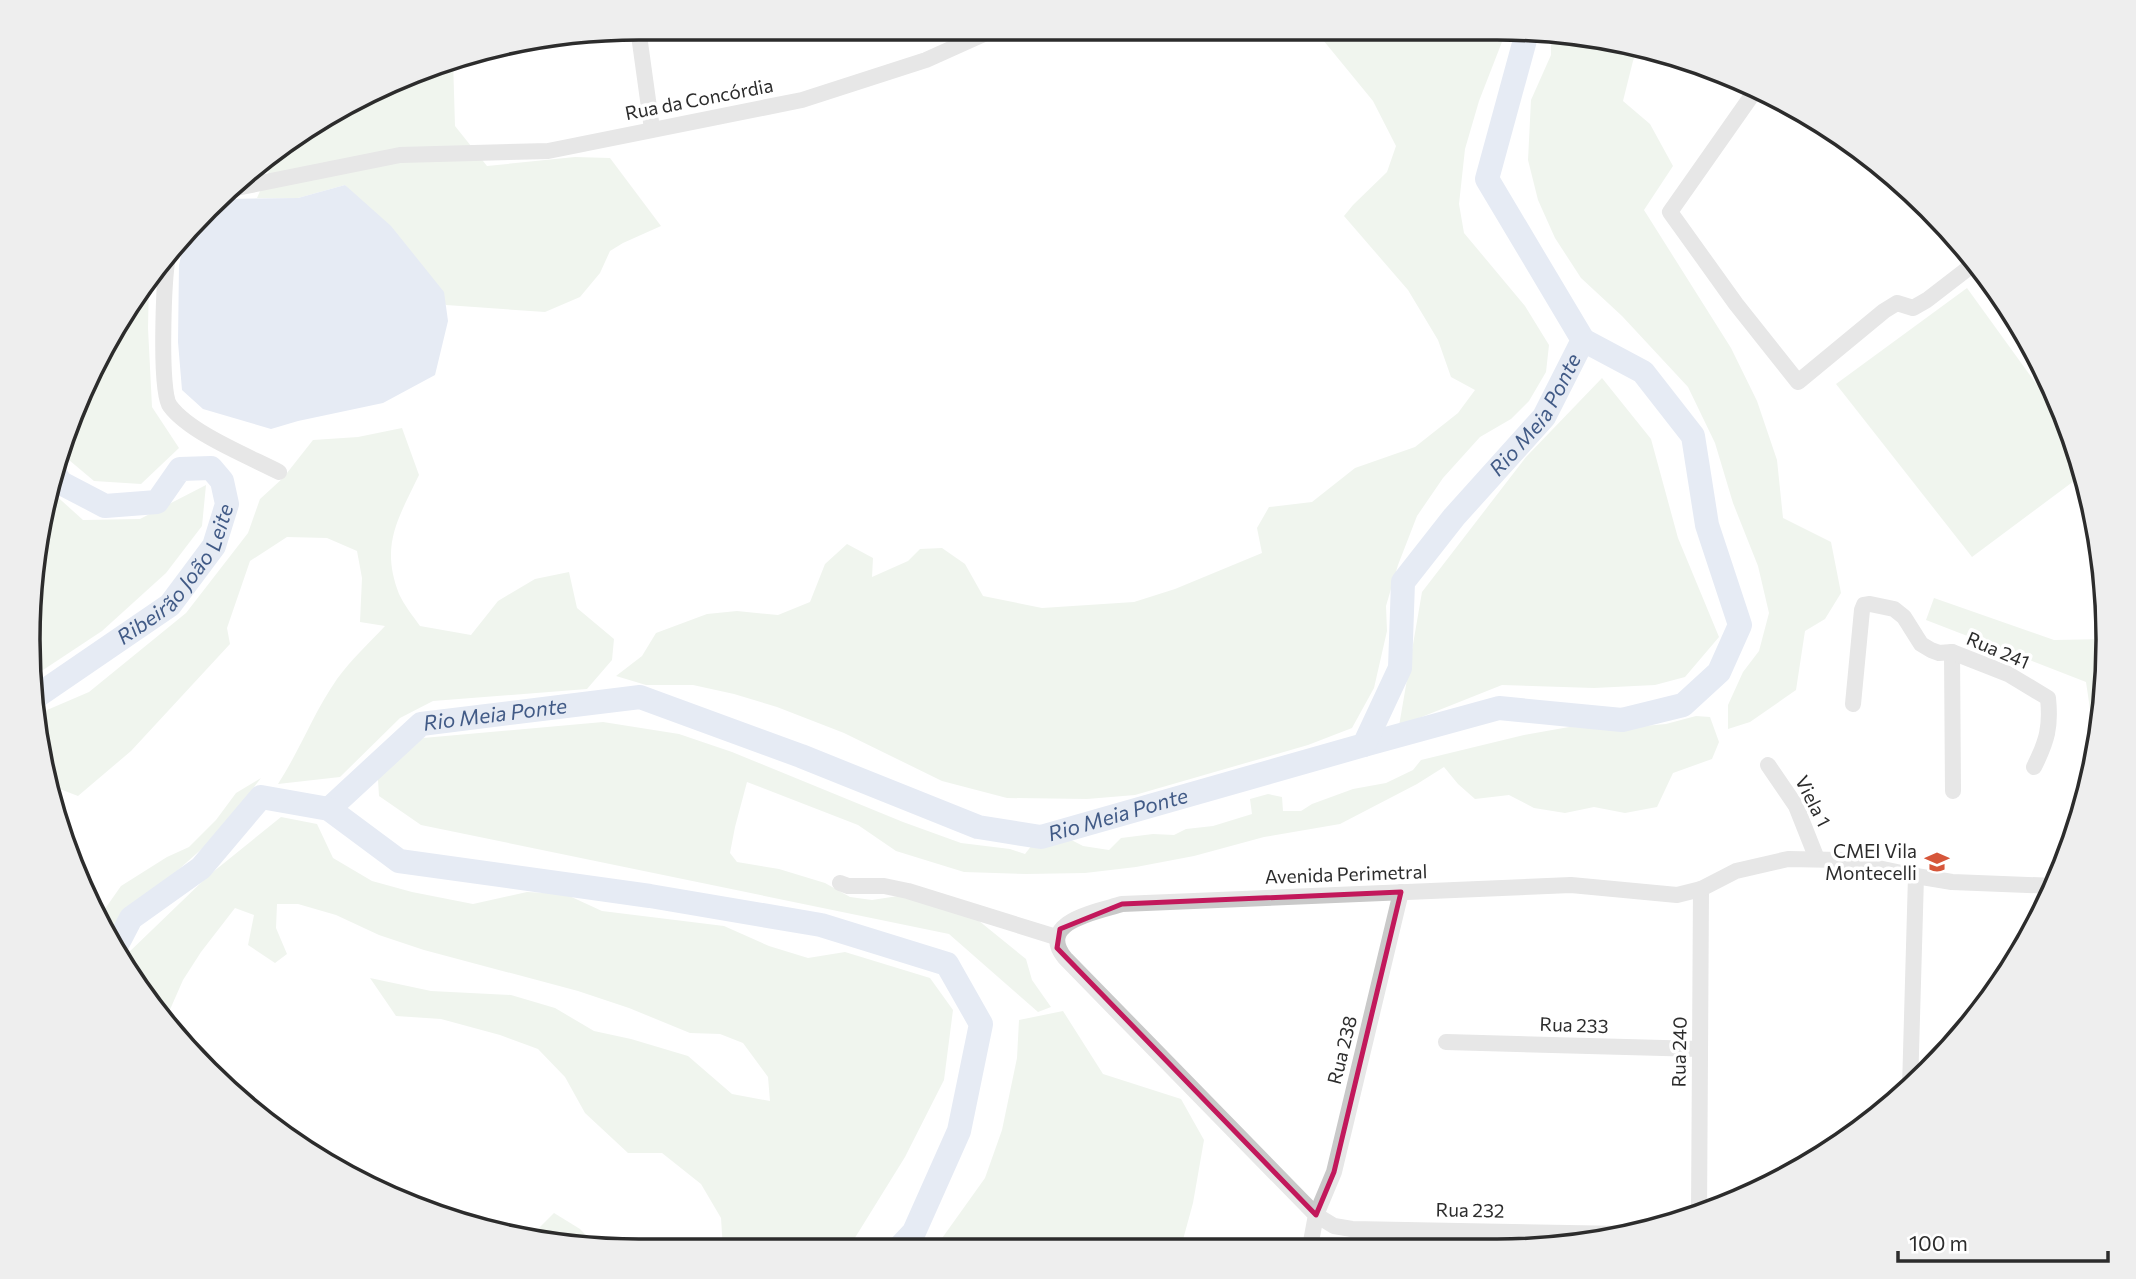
<svg xmlns="http://www.w3.org/2000/svg" width="2136" height="1279" font-family="Commissioner,sans-serif">
	<style>
		.green { fill: #dee8da }
		.water { fill: #c7d2e7 }
		.lines { fill: none; stroke-linecap: round; stroke-linejoin: round }
		.river { stroke: #c7d2e7; stroke-width: 24 }
		.minor { stroke: #c9c9c9; stroke-width: 16 }
		.marked { fill: none; stroke: #c2185b; stroke-width: 5; stroke-linejoin: round }
		.labels { text-anchor: middle; stroke-width: 7; stroke-linejoin: round; paint-order: stroke }
		.street-label { font-size: 19px; fill: #2c2c2c; stroke: #fff }
		.poi-label { font-size: 19px; fill: #2c2c2c; stroke: #fff; text-anchor: end }
		.water-label { font-size: 21px; font-style: italic; fill: #415a86; stroke: #fff }
		.rim { fill: none; stroke: #2c2c2c; stroke-width: 3.5 }
	</style>
	<rect width="100%" height="100%" fill="#fff"/>
	<g class="green">
		<polygon points="1314,29 1507,29 1479,101 1465,149 1459,204 1464,233 1525,306 1549,345 1546,372 1529,401 1511,419 1480,437 1443,478 1417,516 1398,565 1386,606 1387,631 1374,688 1352,728 1308,745 1135,795 1087,799 1007,798 942,781 844,733 777,707 734,694 693,685 646,685 616,676 642,656 656,633 707,614 737,611 778,615 810,602 825,564 847,544 873,558 872,577 908,561 920,549 942,548 965,564 983,596 1042,608 1134,602 1175,589 1262,553 1257,528 1269,507 1312,502 1355,468 1415,447 1458,413 1475,390 1451,377 1438,340 1408,290 1344,216 1353,205 1387,172 1396,146 1373,101"/>
		<polygon points="1551,32 1637,49 1633,61 1623,101 1650,124 1673,166 1644,210 1731,348 1757,401 1777,460 1783,518 1831,542 1841,593 1825,619 1805,631 1796,690 1750,722 1728,729 1728,705 1743,672 1759,651 1769,613 1758,566 1733,503 1715,443 1688,387 1622,316 1581,278 1555,238 1538,200 1528,160 1531,100 1551,55"/>
		<polygon points="453,59 455,126 487,166 575,157 610,158 661,226 623,243 610,251 600,273 580,297 545,312 446,305 345,185 298,198 257,198 279,148 443,60"/>
		<polygon points="149,281 148,328 152,407 179,448 141,484 94,481 69,460 73,431 68,427 131,299"/>
		<polygon points="1967,288 2068,428 2082,475 1972,557 1836,384"/>
		<polygon points="1602,378 1651,439 1678,538 1719,637 1685,677 1655,685 1594,688 1502,685 1399,726 1422,592 1526,457"/>
		<path d="M402,428l17,47c-21,44 -39,70 -20,119 5,11 14,22 21,32l51,9 27,-34 37,-22 34,-7 8,36 37,31 -2,21 -25,29 -154,12 -33,17 -60,59 -62,7c22,-34 36,-72 59,-105 14,-19 32,-36 48,-53l-25,-4 2,-44 -5,-27 -30,-13 -40,-1 -37,24 -23,67 3,16 -99,107 -53,45 -26,-10 -12,-73 49,-21 97,-79 62,-80 12,-34 23,-21 30,-38 45,-3z"/>
		<polygon points="206,485 202,526 166,573 102,631 34,676 28,639 52,492 83,520 140,519"/>
		<polygon points="1934,598 2054,640 2108,639 2101,710 2090,709 2086,682 1926,620"/>
		<polygon points="1696,716 1710,717 1719,742 1712,759 1673,773 1657,807 1625,813 1594,807 1565,813 1534,808 1509,795 1475,799 1458,784 1444,767 1417,784 1340,824 1264,837 1194,856 1136,867 1085,873 1026,874 964,872 896,851 858,825 747,782 735,827 730,853 737,862 779,869 825,883 850,897 872,900 898,896 968,912 1026,959 1032,980 1051,1007 1038,1012 949,934 421,825 379,796 377,764 402,752 423,738 603,722 679,734 732,752 903,822 961,843 1010,849 1025,854 1032,845 1056,832 1083,846 1109,850 1121,838 1153,834 1174,835 1186,829 1213,826 1252,814 1250,799 1268,794 1282,797 1283,811 1301,811 1312,804 1353,789 1386,783 1413,770 1421,760 1524,735 1569,727 1622,728 1666,724"/>
		<polygon points="261,778 215,837 158,888 132,905 114,937 102,913 121,886 167,857 189,847 216,820 236,793"/>
		<polygon points="281,817 317,824 333,858 372,881 412,892 473,904 527,892 565,894 602,911 724,926 769,946 808,958 845,952 930,978 953,1010 944,1080 905,1157 848,1249 723,1249 721,1218 701,1184 662,1153 628,1153 585,1113 565,1077 538,1049 500,1035 441,1019 396,1016 370,978 431,991 511,995 555,1008 594,1031 631,1039 688,1056 732,1094 770,1101 768,1077 743,1043 720,1034 690,1033 629,1008 578,991 424,950 379,935 336,915 298,904 277,904 276,928 287,954 275,963 248,945 254,915 235,908 201,952 183,980 165,1021 154,1011 125,956 208,876"/>
		<polygon points="1063,1011 1103,1074 1181,1099 1204,1140 1193,1203 1181,1247 935,1248 985,1178 1002,1130 1017,1058 1019,1020"/>
		<polygon points="554,1213 580,1229 600,1250 533,1236 534,1233"/>
	</g>
	<polygon class="water" points="345,185 391,226 444,292 448,321 435,375 383,403 298,421 271,429 203,409 182,390 178,342 179,265 184,243 226,199 298,198"/>
	<g class="lines">
		<g class="river">
			<path id="s1" d="M37,696l133,-91 44,-59 13,-42 -5,-23 -11,-13 -31,1 -23,33 -52,4 -44,-23 -6,-9"/>
			<polyline points="1364,745 1499,708 1622,720 1683,705 1719,672 1740,625 1707,525 1693,436 1643,372 1583,340"/>
			<path id="s2" d="M329,809l92,-85 219,-27 161,59 177,71 63,10 323,-92 36,-77 3,-86 51,-65 90,-100 39,-77 -96,-161 41,-150"/>
			<polyline points="118,943 131,918 201,868 261,797 329,809 399,861 650,896 821,925 947,964 981,1024 959,1131 914,1232 899,1248"/>
		</g>
		<g class="minor">
			<polyline points="638,28 652,129"/>
			<polyline points="1755,91 1670,212 1736,304 1798,382 1884,311 1897,303 1913,308 1927,300 1975,263"/>
			<polyline points="236,188 400,155 548,151 802,100 926,60 995,29"/>
			<path d="M167,262c-3,22 -8,130 3,144 20,27 78,50 109,66"/>
			<polyline points="1952,652 1953,791"/>
			<path d="M1853,704l9,-94 2,-5 6,-1 24,5 10,8 17,27 10,6 8,3 13,-1 56,22 40,24c3,29 -1,43 -14,69"/>
			<polyline points="1768,765 1796,806 1817,859"/>
			<polyline points="840,883 848,886 884,886 908,891 1056,937"/>
			<polyline points="1401,892 1334,1172 1316,1215 1334,1226 1352,1229 1626,1234"/>
			<polyline points="1446,1042 1700,1049"/>
			<polyline points="1910,1088 1916,876"/>
			<polyline points="1699,1216 1701,889"/>
			<path d="M1310,1247l6,-32 -251,-257c-29,-36 31,-46 57,-54l449,-19 106,10 24,-6 35,-18 52,-12 52,1 76,16 36,6 103,4"/>
		</g>
	</g>
	<path d="M0 0H2136V1279H0ZM1401,892l-67,280 -18,43 -259,-267 3,-19 62,-25z" fill="#fff" fill-opacity=".55" fill-rule="evenodd"/>
	<path class="marked" d="M1401,892l-67,280 -18,43 -259,-267 3,-19 62,-25z"/>
	<defs>
		<g id="school-bare" transform="scale(1.89)"><path d="M0-5L7-2L0 1L-7-2ZM-4 1L0 2.5L4 1V4Q0 6-4 4Z" fill="#d6563a" stroke="#fff" stroke-width="2.5" paint-order="stroke"/></g>
	</defs>
	<g fill-rule="evenodd">
		<use href="#school-bare" x="1937" y="862"/>
	</g>
	<g class="labels">
		<g class="street-label">
			<text transform="translate(699 99) rotate(-11)" y="7">Rua da Concórdia</text>
			<text transform="translate(1998 650) rotate(23)" y="7">Rua 241</text>
			<text transform="translate(1813 801) rotate(63)" y="7">Viela 1</text>
			<text transform="translate(1346 874) rotate(-2)" y="7">Avenida Perimetral</text>
			<text transform="translate(1574 1025) rotate(2)" y="7">Rua 233</text>
			<text transform="translate(1342 1050) rotate(-76)" y="7">Rua 238</text>
			<text transform="translate(1679 1052) rotate(-89)" y="7">Rua 240</text>
			<text transform="translate(1470 1210) rotate(1)" y="7">Rua 232</text>
		</g>
		<g class="poi-label">
			<text x="1917" y="858">CMEI Vila<tspan x="1917" dy="22">Montecelli</tspan></text>
		</g>
		<g class="water-label">
			<text dy="7" stroke="none"><textPath href="#s2" startOffset="1493">Rio Meia Ponte</textPath></text>
			<text dy="7" stroke="none"><textPath href="#s1" startOffset="189">Ribeirão João Leite</textPath></text>
			<text dy="7" stroke="none"><textPath href="#s2" startOffset="200">Rio Meia Ponte</textPath></text>
			<text dy="7" stroke="none"><textPath href="#s2" startOffset="852">Rio Meia Ponte</textPath></text>
		</g>
	</g>
	<path d="M0 0H2136V1279H0ZM639 40H1497A599 599 0 0 1 2096 639V640A599 599 0 0 1 1497 1239H639A599 599 0 0 1 40 640V639A599 599 0 0 1 639 40Z" fill="#eee" fill-rule="evenodd"/>
	<path class="rim" d="M639 40H1497A599 599 0 0 1 2096 639V640A599 599 0 0 1 1497 1239H639A599 599 0 0 1 40 640V639A599 599 0 0 1 639 40Z"/>
	<path d="M1898 1251v10h210v-10" fill="none" stroke="#2c2c2c" stroke-width="3.5"/>
	<text x="1909" y="1251" font-size="21" fill="#2c2c2c" stroke="#ffffff" stroke-width="5" paint-order="stroke">100 m</text>
</svg>
